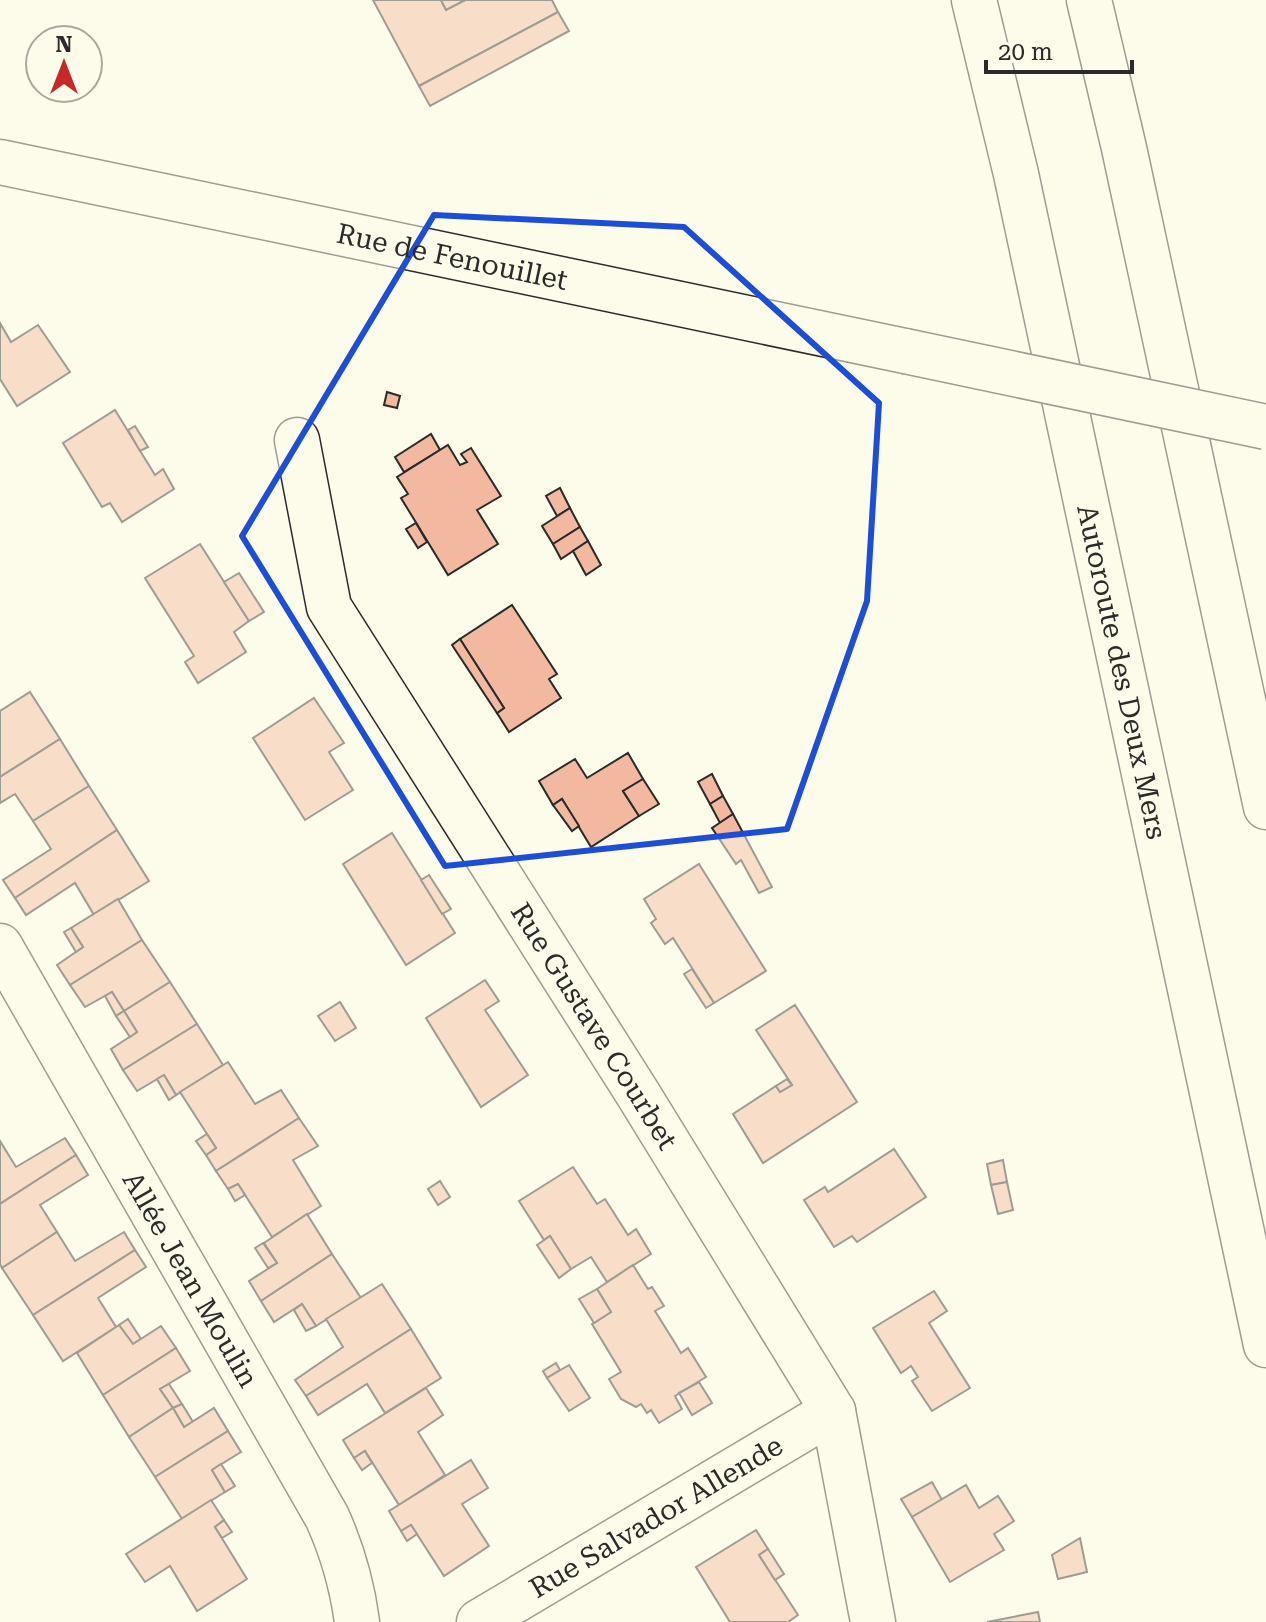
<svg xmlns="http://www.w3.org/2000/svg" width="1266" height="1622" font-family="'Roboto Serif',serif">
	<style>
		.building { fill: #f2b8a0; stroke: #2b2b2b; stroke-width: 2 }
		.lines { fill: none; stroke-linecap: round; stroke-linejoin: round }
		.street-casing { stroke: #2b2b2b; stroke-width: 47 }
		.secondary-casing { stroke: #2b2b2b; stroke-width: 47 }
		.highway-casing { stroke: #2b2b2b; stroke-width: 47 }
		.street { stroke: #fdfbea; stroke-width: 44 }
		.secondary { stroke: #fdfbea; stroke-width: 44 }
		.highway { stroke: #fdfbea; stroke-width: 44 }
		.secondary-bridge-casing { stroke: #2b2b2b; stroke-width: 47; stroke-linecap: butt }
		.secondary-bridge { stroke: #fdfbea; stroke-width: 44 }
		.marked { fill: none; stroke: #1d4ed8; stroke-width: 6; stroke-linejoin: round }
		.labels { text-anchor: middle; stroke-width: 6; stroke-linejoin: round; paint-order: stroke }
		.street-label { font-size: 28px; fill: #2b2b2b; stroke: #fdfbea }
	</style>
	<rect width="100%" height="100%" fill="#fdfbea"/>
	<g class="building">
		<polygon points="373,0 441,0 446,10 465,0 552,0 558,12 419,86"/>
		<polygon points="441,0 465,0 446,10"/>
		<polygon points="558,12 569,31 430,106 419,86"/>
		<polygon points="0,323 11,342 38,325 70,372 17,406 0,379"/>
		<polygon points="387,392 400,396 397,408 384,405"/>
		<polygon points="115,410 155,475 163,469 174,489 122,522 110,503 102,507 63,443"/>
		<polygon points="135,426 148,447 140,451 128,430"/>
		<polygon points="431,434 440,450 404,472 395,457"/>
		<polygon points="448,445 460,465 467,462 461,454 471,448 501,496 477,510 498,544 448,575 401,498 408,494 397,477"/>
		<polygon points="560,488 570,508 557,516 546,496"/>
		<polygon points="570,508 580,527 553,544 542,526"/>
		<polygon points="416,523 427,542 418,548 406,529"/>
		<polygon points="580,527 588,541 561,559 553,544"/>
		<polygon points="588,541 601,565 586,575 573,551"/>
		<polygon points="200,544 249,621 234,632 246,652 198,683 185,662 194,656 145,578"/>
		<polygon points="239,573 264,612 249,621 224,582"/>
		<polygon points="512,605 557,674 549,679 561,698 509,732 497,713 504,708 460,639"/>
		<polygon points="460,639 504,708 497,713 452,645"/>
		<polygon points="30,692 60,739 0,777 0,711"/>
		<polygon points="314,698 344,743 329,752 353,790 305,820 253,738"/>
		<polygon points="60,739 89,786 33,821 15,794 0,803 0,777"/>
		<polygon points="628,753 643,779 623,791 639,816 591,847 562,799 553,805 539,781 575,759 587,778"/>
		<polygon points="712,774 723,796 710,804 698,782"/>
		<polygon points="643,779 659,804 639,816 623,791"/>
		<polygon points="89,786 117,830 15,898 3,880 51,849 33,821"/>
		<polygon points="723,796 733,814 720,823 710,804"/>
		<polygon points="562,799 579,826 572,831 553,805"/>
		<polygon points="733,814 772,887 759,893 741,860 736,864 712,828"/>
		<polygon points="117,830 149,881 94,915 75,883 26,915 15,898"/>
		<polygon points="392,833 455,933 406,965 343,864"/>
		<polygon points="699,864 766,971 714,1003 673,938 665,944 651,923 656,919 644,899"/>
		<polygon points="429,875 451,909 442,914 421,880"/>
		<polygon points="118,899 142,940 70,985 57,965 83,947 71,928"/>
		<polygon points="71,928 83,947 76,952 64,932"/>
		<polygon points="142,940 170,982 124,1011 112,992 85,1007 70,985"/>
		<polygon points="692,969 714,1003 706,1008 684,974"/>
		<polygon points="485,980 499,1001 485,1010 528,1075 481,1107 426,1018"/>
		<polygon points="170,982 197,1024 123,1070 111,1049 137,1032 124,1011"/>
		<polygon points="112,992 124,1011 116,1016 105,996"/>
		<polygon points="340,1002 356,1028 335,1041 318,1016"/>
		<polygon points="795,1005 857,1102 763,1163 733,1114 776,1086 780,1092 792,1085 756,1030"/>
		<polygon points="124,1011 137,1032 130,1037 116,1016"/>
		<polygon points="197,1024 223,1065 176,1095 164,1075 137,1091 123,1070"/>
		<polygon points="228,1062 255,1104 281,1090 299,1118 216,1171 206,1155 216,1148 180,1092"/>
		<polygon points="164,1075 176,1095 169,1100 157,1079"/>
		<polygon points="787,1079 792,1085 780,1092 776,1086"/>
		<polygon points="299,1118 318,1146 293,1160 321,1206 272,1237 238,1184 228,1189 216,1171"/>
		<polygon points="207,1134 216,1148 206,1155 196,1141"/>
		<polygon points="65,1138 76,1155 0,1204 0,1141 16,1167"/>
		<polygon points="894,1149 926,1197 857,1242 852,1236 834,1247 804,1200 825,1187 828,1192"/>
		<polygon points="76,1155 88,1175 40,1205 57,1232 2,1268 0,1264 0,1204"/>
		<polygon points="1003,1160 1007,1182 991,1185 987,1164"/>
		<polygon points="573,1167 597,1204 605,1199 628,1235 636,1229 651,1254 607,1282 591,1257 571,1269 550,1236 544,1240 519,1201"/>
		<polygon points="440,1181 450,1197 438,1205 428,1189"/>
		<polygon points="1007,1182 1013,1210 998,1214 991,1185"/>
		<polygon points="238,1184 245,1195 235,1201 228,1189"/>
		<polygon points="307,1214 332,1254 261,1301 249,1281 277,1263 264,1243"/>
		<polygon points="57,1232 75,1261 124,1232 135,1250 33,1315 2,1268"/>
		<polygon points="550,1236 571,1269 559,1278 537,1245"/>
		<polygon points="263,1243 277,1263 268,1268 255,1248"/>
		<polygon points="135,1250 146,1267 98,1298 116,1327 63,1361 33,1315"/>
		<polygon points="332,1254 361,1298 316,1326 302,1304 274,1322 261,1301"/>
		<polygon points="633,1265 648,1289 652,1287 664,1306 655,1311 675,1343 681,1353 688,1348 706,1377 675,1396 682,1409 659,1423 651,1410 647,1413 641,1404 636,1407 621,1399 609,1379 621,1372 592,1324 611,1312 597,1289"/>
		<polygon points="382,1284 411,1329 306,1396 295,1380 343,1347 326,1319"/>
		<polygon points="597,1289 611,1312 594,1323 579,1299"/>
		<polygon points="934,1291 947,1311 929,1323 970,1388 932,1411 912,1381 918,1377 911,1366 901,1373 873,1328"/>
		<polygon points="302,1304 316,1326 306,1331 294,1310"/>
		<polygon points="128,1319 141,1339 133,1344 119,1325"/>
		<polygon points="119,1325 133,1344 161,1326 176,1348 103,1395 77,1353"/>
		<polygon points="411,1329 441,1378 385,1413 367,1384 318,1415 306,1396"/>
		<polygon points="176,1348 190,1371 160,1389 173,1408 129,1437 103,1395"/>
		<polygon points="556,1363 560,1370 547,1378 543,1371"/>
		<polygon points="569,1365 590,1398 569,1411 547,1378"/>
		<polygon points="699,1382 712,1403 692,1415 679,1393"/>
		<polygon points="169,1384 182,1404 173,1408 160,1389"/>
		<polygon points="426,1388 443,1415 418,1432 445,1475 399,1505 365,1451 354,1458 343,1440"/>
		<polygon points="182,1404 193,1422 184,1427 173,1408"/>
		<polygon points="173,1408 184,1427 214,1408 228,1431 155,1477 129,1437"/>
		<polygon points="228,1431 241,1452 212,1470 225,1492 182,1519 155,1477"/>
		<polygon points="365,1451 372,1463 362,1470 354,1458"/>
		<polygon points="471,1460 488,1488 462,1504 489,1546 444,1576 411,1525 401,1531 389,1511"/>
		<polygon points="221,1464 235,1486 225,1492 212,1470"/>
		<polygon points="932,1482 942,1500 912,1517 901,1499"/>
		<polygon points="966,1485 979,1508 998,1496 1014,1521 994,1534 1004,1550 950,1582 912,1517"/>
		<polygon points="211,1500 224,1520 215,1527 247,1579 197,1611 170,1566 145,1582 126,1554"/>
		<polygon points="224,1520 232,1532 222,1538 215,1527"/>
		<polygon points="411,1525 417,1534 407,1541 401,1531"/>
		<polygon points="756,1530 768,1549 759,1555 798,1615 788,1622 730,1622 696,1567"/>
		<polygon points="1080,1538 1087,1572 1058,1579 1052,1555"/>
		<polygon points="768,1549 784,1574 775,1580 759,1555"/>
		<polygon points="1038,1612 1040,1622 987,1622"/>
	</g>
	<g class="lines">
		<g class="street-casing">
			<g id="street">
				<path id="s1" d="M297,440l32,167 309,487 195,317 40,211"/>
				<path id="s2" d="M0,946l327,571c16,35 25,67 30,105"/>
				<path id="s3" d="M479,1622l354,-211"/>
			</g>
		</g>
		<g class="secondary-casing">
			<g id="secondary">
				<path id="s4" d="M0,162l905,189"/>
			</g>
		</g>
		<g class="highway-casing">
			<g id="highway">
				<path id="s5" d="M974,0l42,174 250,1171"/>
				<polyline points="1089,0 1124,148 1266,807"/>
			</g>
		</g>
		<use href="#street" class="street"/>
		<use href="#secondary" class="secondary"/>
		<use href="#highway" class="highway"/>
		<g class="secondary-bridge-casing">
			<polyline id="secondary-bridge" points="905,351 1266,427"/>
		</g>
		<use href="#secondary-bridge" class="secondary-bridge"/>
	</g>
	<path d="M0 0H1266V1622H0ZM434,215l250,12 195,176 -12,198 -80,228 -342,37 -203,-330z" fill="#fdfbea" fill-opacity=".55" fill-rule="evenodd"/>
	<path class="marked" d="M434,215l250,12 195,176 -12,198 -80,228 -342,37 -203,-330z"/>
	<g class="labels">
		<g class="street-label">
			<text dy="10" stroke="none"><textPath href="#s4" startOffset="462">Rue de Fenouillet</textPath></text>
			<text dy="10" stroke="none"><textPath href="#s5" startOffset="688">Autoroute des Deux Mers</textPath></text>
			<text dy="10" stroke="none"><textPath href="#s1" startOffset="666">Rue Gustave Courbet</textPath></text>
			<text dy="10" stroke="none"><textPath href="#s2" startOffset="384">Allée Jean Moulin</textPath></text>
			<text dy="10" stroke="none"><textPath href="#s3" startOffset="206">Rue Salvador Allende</textPath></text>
		</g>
	</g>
	<g transform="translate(64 64)"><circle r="38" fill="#fdfbea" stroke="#a9a89e" stroke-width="2"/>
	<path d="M0-6L14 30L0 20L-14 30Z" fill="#c62828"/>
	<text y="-12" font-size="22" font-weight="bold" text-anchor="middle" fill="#2b2b2b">N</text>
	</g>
	<path d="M986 60v12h146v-12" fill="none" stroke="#2b2b2b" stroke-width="4"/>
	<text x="998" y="60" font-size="24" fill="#2b2b2b" stroke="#fdfbea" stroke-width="6" paint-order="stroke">20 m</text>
</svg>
